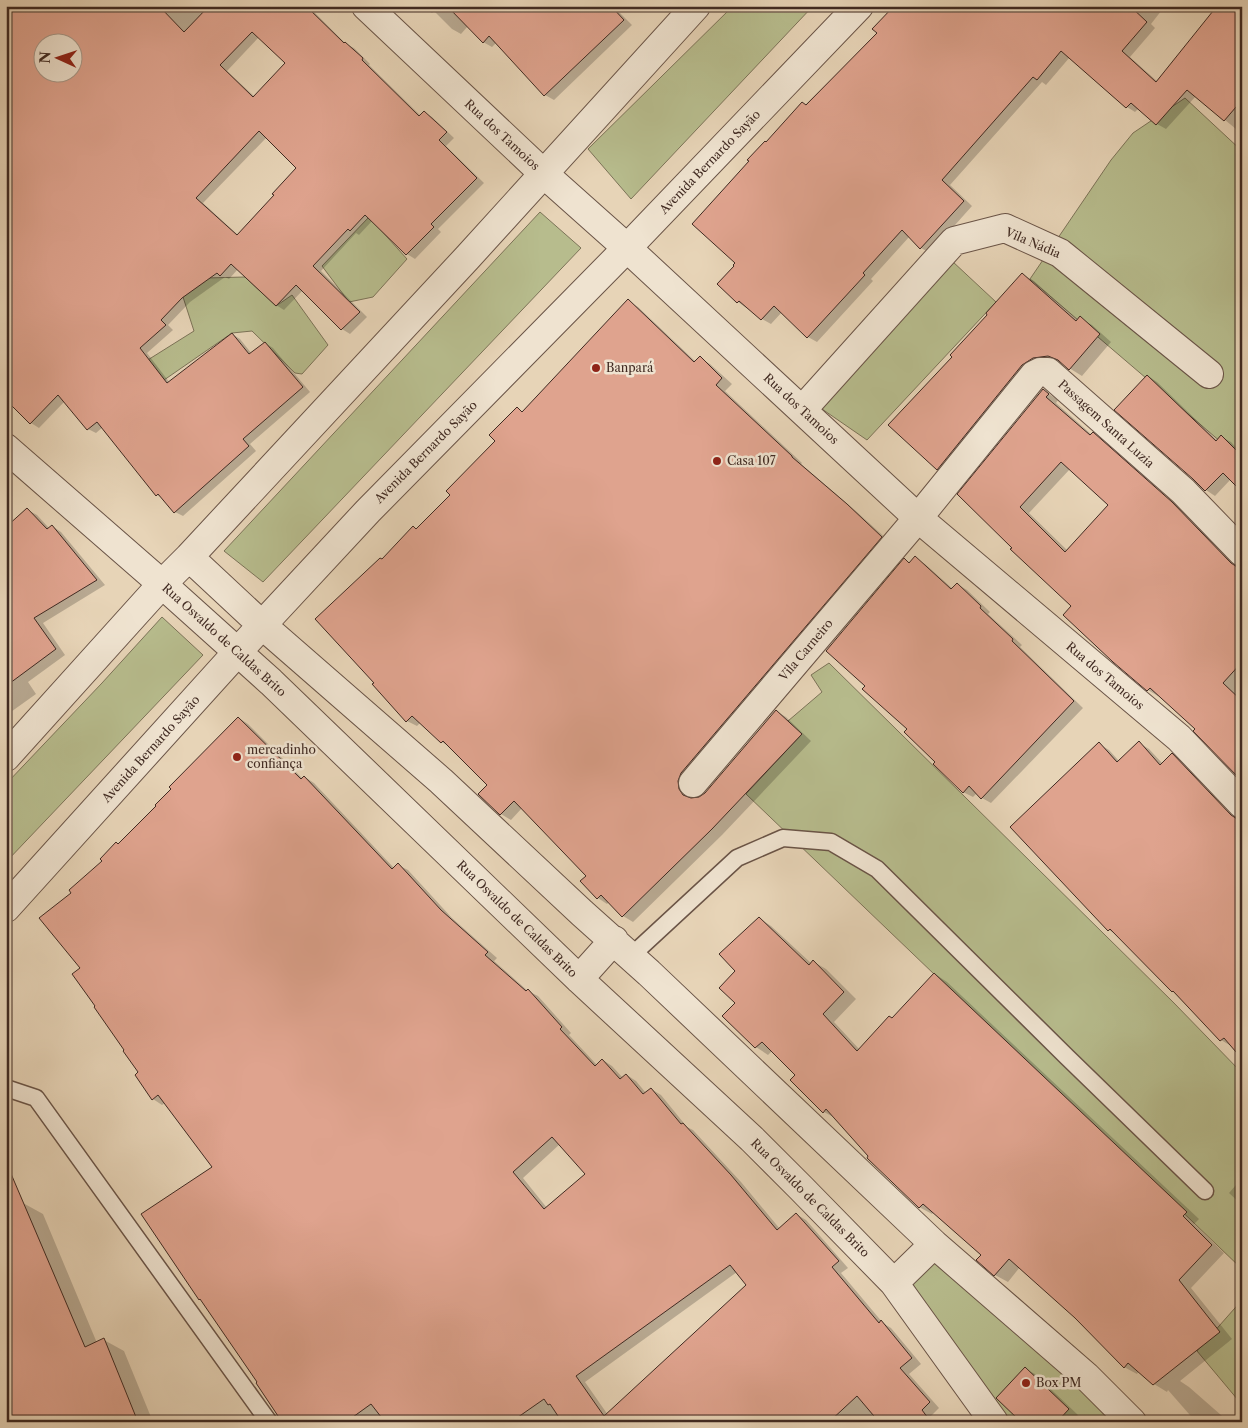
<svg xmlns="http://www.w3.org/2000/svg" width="1248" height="1428" font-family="'Libre Caslon Text',serif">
<rect width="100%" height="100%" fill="#e7d4b7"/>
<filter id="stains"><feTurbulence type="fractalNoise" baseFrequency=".004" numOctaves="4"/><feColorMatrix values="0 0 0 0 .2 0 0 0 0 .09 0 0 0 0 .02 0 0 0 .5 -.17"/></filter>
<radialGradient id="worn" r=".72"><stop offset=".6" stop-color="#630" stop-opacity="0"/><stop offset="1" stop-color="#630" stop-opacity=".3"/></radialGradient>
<!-- green -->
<path fill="#b7bc8d" stroke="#7c7358" d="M733,6H813L631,199L588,149Z
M1185,98L1242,151V460L1030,279L1111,160L1133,133Z
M540,212L581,248L263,582L224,551Z
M369,217L407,259L373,297L349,302L322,266Z
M952,261L996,302L867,440L822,409Z
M245,277L276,306L292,295L328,345L302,374L295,373L252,331L232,333L138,398L127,373L194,331L183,297L206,278Z
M162,617L203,655L6,862V784L102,683Z
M829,663L1174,1003L1242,1073V1269L746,794L801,735L788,721L822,692L811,675Z
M940,1253L1124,1422H1002L972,1383L911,1281Z
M1242,1300V1396L1238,1400L1197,1351Z"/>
<!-- shadow -->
<path fill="#0003" fill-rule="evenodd" d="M6,6H308L346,44L354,48L370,64L369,65L421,116L424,112L432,117L454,138L446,146L484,183L438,229L441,232L415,259L407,254L372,221L359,235L356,233L321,271L367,317L350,334L342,329L303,290L284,310L276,305L238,269L229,279L225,277L190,302L168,325L173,330L147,353L170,383L232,334L240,339L252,354L265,343L273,348L310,392L250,444L256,451L183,516L175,512L164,499L157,495L103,427L96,433L88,429L65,401L39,428L31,423L6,398ZM259,37L287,63L255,97L227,71ZM42,42H72V72H42ZM267,137L298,168L275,195L238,235L203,203Z
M422,6H623L618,11L632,25L554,100L545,95L497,42L492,47L483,42L468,26L461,34L452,29L434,11L432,13Z
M896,6H1165L1151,24L1155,28L1130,57L1158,82L1242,78V134L1196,96L1166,129L1157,124L1139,108L1135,112L1127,107L1070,57L1046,85L1042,82L950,185L972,206L930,253L921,248L910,236L871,279L873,281L817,342L808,337L782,312L771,324L762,319L738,302L719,284L736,265L766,143L879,33Z
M1022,274L1034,281L1078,320L1080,318L1092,325L1111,342L1082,376L1061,363L1046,364L949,476L937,469L954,357Z
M628,301L638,307L696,362L700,358L710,364L732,384L725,391L802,463L801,464L857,512L891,543L687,787L688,795L691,800L699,799L705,794L776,711L786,717L811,741L722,835L633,922L623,916L609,902L607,904L598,898L588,876L522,808L511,820L501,814L489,785L450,747L442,742L421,722L417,726L407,721L382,560L417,530L452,495L497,441L517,409L523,412Z
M1148,376L1157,382L1218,441L1222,437L1231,442L1242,454V490L1231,479L1215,496L1206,490L1194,478Z
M1043,390L1058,400L1056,403L1092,435L1093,434L1103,440L1182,510L1239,568H1242V779L1197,729L1159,695L1158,696L1148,690L1073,606L959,494ZM1070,469L1110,505L1068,551L1029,513Z
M28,510L37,515L49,528L52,526L61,532L105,585L43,623L65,655L28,682L36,694L8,714L6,713V529Z
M915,558L925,564L953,589L957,584L967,590L990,612L988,614L1022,645L1020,647L1083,708L991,803L982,798L977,793L973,797L963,792L909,729L905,560L911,563Z
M239,718L248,724L303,779L305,777L314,783L394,868L398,865L408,870L452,918L497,958L494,961L528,991L538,996L571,1033L569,1035L597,1065L603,1060L612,1066L623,1078L627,1075L636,1081L646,1093L651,1089L661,1095L687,1127L693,1130L741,1182L780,1229L796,1214L806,1220L848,1268L841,1273L883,1323L891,1328L921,1364L909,1374L939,1408L931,1416L935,1422H283L259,1383L203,1301L200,1299L214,1167L165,1103L162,1105L153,1099L140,1073L81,968L73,893ZM560,1144L586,1174L547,1208L523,1178ZM737,1272L748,1285L608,1415L585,1382Z
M1139,743L1149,749L1163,764L1172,754L1182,760L1239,820L1231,1046L1221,1040L1117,935L1109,930L1099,744L1109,750L1119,761Z
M759,918L771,926L812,964L814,962L826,969L856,999L834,1022L860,1050L893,1019L935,974L947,982L1199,1219L1194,1224L1224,1253L1191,1288L1232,1339L1180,1381L1189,1387L1229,1422H1196L1168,1390L1167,1392L1154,1384L1139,1371L1137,1374L1124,1367L1076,1317L1020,1267L1008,1282L995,1275L982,1255L934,1212L932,1214L919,1207L870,1156L837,1119L824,1112L792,1080L797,1075L772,1051L768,1055L756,1047L724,1016L736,1003L737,971Z
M1242,1178V1205L1229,1193Z
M23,1203L43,1214L97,1343L104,1340L124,1351L153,1422H6Z
M1025,1369L1035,1374L1078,1415L1072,1422H1023Z
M1239,1414L1242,1416V1422H1231Z"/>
<!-- building -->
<path fill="#dfa38e" stroke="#402a22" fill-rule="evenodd" d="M6,6H159L184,32L209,6H306L344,43L345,42L363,58L362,60L419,116L424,111L447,132L439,140L477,178L431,224L434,227L406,255L365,215L350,231L348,229L313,266L360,312L341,330L296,285L276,306L231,264L220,276L217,273L182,298L161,320L166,325L140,348L167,383L232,333L249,354L265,342L303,387L243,439L249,446L174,513L158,494L156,496L97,422L87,430L58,395L30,424L6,400ZM252,32L285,63L253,97L220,65ZM42,42H72V72H42ZM259,131L296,168L272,194L274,195L237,235L196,198Z
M447,6H611L624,20L544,96L489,36L483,43Z
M894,6H1130L1147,22L1122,51L1156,82L1217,6H1242V100L1224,121L1187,90L1156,125L1131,103L1126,108L1061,51L1037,80L1033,77L942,180L964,201L920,249L902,230L863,273L865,275L807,338L774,306L761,320L739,301L737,303L717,284L734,266L733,265L735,263L692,224L749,161L747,160L765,141L766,142L802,102L806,105L877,33L872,29Z
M1022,273L1076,321L1080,316L1100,334L1069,370L1058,360L1048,356L1033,358L1022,365L937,470L888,425L952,357L950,355L987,315L986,313Z
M628,299L694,362L700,356L722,378L716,385L792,456V457L847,504L882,537L681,773L678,781L679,789L683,795L691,798L699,797L705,793L776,710L802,734L712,829L622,917L601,895L597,899L580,881L586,876L514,801L500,815L478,794L487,785L443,741L441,743L412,716L406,722L372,684L374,683L315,619L380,558L382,559L413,526L416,529L450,495L446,491L495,441L489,435L517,407L522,412Z
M1147,375L1216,441L1221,435L1242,456V492L1223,473L1205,491L1193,479L1114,410Z
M1043,389L1049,394L1046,397L1090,435L1093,432L1172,502L1231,563L1237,567H1242V662L1223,683L1242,701V781L1193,731L1195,729L1150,688L1147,691L1113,662L1063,615L1071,606L1010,549L1012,548L957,494ZM1061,462L1108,505L1065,552L1020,507Z
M27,508L47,529L52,525L97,580L34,618L56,649L6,686V527Z
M915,556L951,589L957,583L981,606L980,608L1013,639L1012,641L1074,701L981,799L969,786L963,793L933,764L935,762L904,732L907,729L862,689L865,686L826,651L904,558L909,563Z
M238,717L301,779L304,776L392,869L398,863L441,910L488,952L485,955L526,991L528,989L562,1027L560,1029L595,1066L602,1059L620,1079L626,1074L643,1094L651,1088L681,1124L683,1123L731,1175L777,1230L796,1213L839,1261L832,1267L879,1323L881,1320L912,1358L900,1368L930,1402L922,1410L931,1422H879L857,1396L829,1422H562L550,1404L548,1405L544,1399L511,1422H385L371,1404L346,1422H282L256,1383L257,1382L200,1299L199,1300L141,1214L212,1167L158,1095L152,1100L135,1075L138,1072L123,1051L124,1050L94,1007L95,1006L72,974L80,968L39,918L71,893L69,890L102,861L100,859L116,842L118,844L156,806L155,805L171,789L169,787ZM552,1137L585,1174L544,1209L513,1172ZM730,1265L746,1285L604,1416L576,1376Z
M1139,741L1160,765L1172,753L1231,815L1237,819H1242V1059L1224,1038L1220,1041L1173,991L1172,992L1110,929L1108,931L1010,827L1099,742L1117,762Z
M759,917L809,965L813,960L844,992L823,1014L857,1051L889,1016L892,1018L934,973L1187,1212L1183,1216L1212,1245L1179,1280L1220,1332L1153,1385L1128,1363L1124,1368L1075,1318L1009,1259L994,1276L976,1260L981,1255L923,1204L919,1208L867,1158L868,1156L826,1109L823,1113L790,1080L795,1075L762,1042L755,1048L722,1016L735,1003L719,988L735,971L719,954Z
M6,1162L85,1347L104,1338L138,1422H6Z
M1025,1367L1069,1409L1057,1422H1021L996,1398Z"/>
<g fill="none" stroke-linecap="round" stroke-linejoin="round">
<!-- service casing -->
<g stroke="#6a5447" stroke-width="19">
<path id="service" d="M631,956L737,858L783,838L831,842L877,869L1067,1057L1205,1191
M6,1088L36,1098L269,1422"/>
</g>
<!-- minor casing -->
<g stroke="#6a5447" stroke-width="30">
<path id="minor" d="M627,248L918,518L1179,738L1242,804
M802,410L954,241L1005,228L1060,253L1209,374
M6,448L162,584
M693,783L918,518L1034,375L1040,372H1048L1183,491L1242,552"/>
</g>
<!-- tertiary casing -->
<g stroke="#6a5447" stroke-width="30">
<path id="tertiary" d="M366,6L544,174L627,248
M189,557L262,625L441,781L582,913L649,973L934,1244L1086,1376L1132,1422
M162,584L271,682L579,979L752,1139L801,1188L894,1283L994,1422
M6,757L162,584L189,557L467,258L696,6
M6,908L262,625L368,511L627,248L859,6
M579,979L614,940
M894,1283L934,1244"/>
</g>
<!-- service -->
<use href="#service" stroke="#efe3d0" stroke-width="16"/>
<!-- minor -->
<use href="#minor" stroke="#efe3d0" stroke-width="28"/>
<!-- tertiary -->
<use href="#tertiary" stroke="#efe3d0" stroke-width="28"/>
</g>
<!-- markers -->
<g fill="#8f2418" stroke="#efe3d0" stroke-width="2">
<circle cx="596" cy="368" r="5"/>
<circle cx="717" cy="461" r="5"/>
<circle cx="237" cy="757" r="5"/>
<circle cx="1026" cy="1383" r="5"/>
</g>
<g text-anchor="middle" stroke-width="5" stroke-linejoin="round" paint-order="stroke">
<!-- street labels -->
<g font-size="12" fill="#402a22" stroke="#efe3d0">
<text transform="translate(502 135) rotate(43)" y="4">Rua dos Tamoios</text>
<text transform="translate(710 162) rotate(-46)" y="4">Avenida Bernardo Sayão</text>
<text transform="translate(1033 243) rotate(23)" y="4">Vila Nádia</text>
<text transform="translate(801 409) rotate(43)" y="4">Rua dos Tamoios</text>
<text transform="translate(1106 424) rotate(42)" y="4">Passagem Santa Luzia</text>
<text transform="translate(426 452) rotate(-45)" y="4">Avenida Bernardo Sayão</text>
<text transform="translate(224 640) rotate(42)" y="4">Rua Osvaldo de Caldas Brito</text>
<text transform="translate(806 650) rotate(-50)" y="4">Vila Carneiro</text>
<text transform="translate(1105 676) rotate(40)" y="4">Rua dos Tamoios</text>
<text transform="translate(151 749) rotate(-48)" y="4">Avenida Bernardo Sayão</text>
<text transform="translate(517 919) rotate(44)" y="4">Rua Osvaldo de Caldas Brito</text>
<text transform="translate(810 1198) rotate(45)" y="4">Rua Osvaldo de Caldas Brito</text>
</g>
<!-- poi labels -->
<g font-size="12" fill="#402a22" stroke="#efe3d0" text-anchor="start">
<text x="606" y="372">Banpará</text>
<text x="727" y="465">Casa 107</text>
<text x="247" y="754">mercadinho<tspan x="247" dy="14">confiança</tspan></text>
<text x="1036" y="1387">Box PM</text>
</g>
</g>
<!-- margin -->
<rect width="1248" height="1428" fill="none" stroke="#e7d4b7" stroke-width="25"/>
<rect x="8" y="8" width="1233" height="1413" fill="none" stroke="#402a22" stroke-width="2.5"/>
<rect x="12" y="12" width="1223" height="1403" fill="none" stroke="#402a22"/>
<!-- north arrow -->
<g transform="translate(58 58) rotate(273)"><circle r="24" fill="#efe3d0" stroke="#a9998a"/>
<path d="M0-4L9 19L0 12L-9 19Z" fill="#8f2418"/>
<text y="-8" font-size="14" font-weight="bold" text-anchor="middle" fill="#402a22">N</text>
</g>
<rect width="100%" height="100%" filter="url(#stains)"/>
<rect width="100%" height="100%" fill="url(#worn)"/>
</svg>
